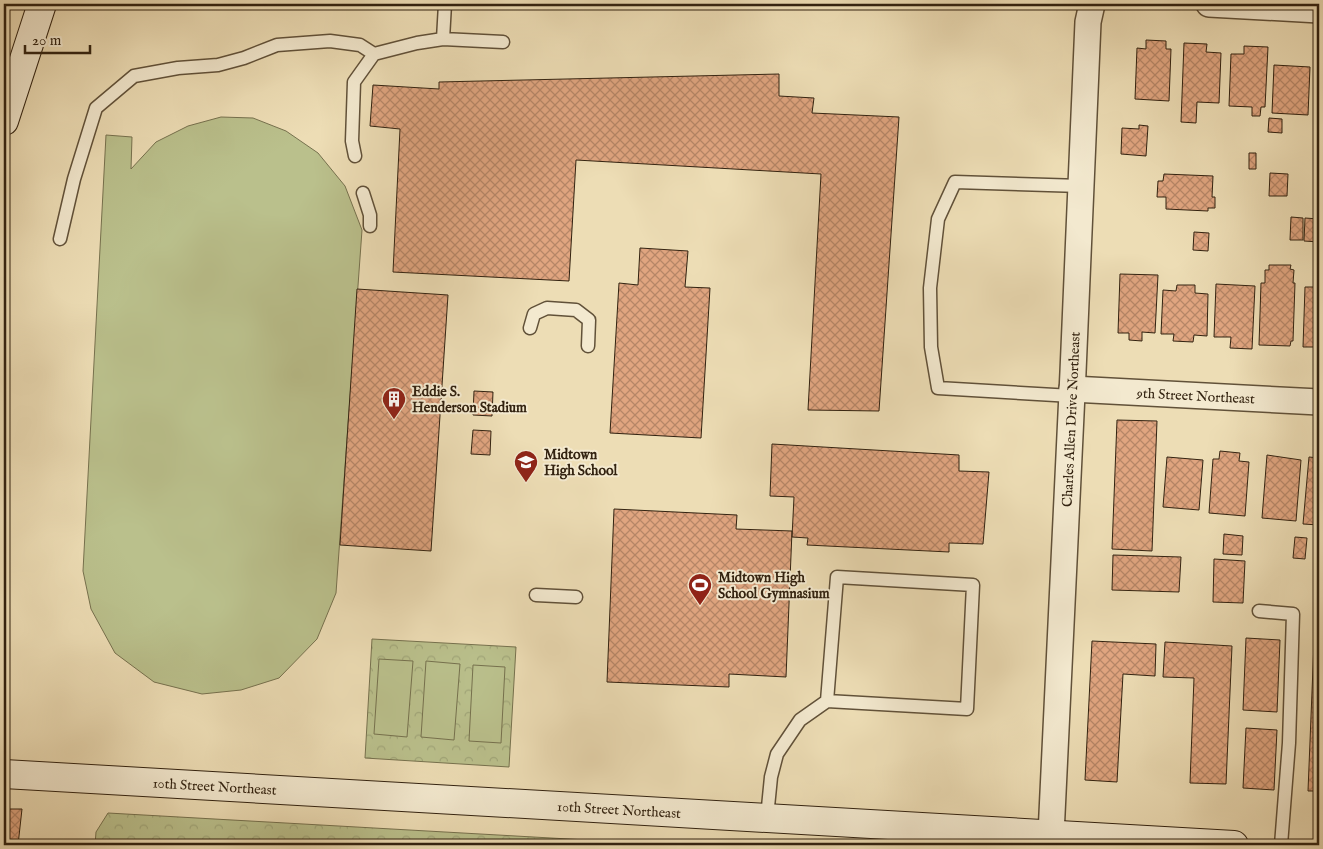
<svg xmlns="http://www.w3.org/2000/svg" width="1323" height="849" font-family="'IM FELL English',serif">
<defs>
<pattern id="park-crowns" width="20" height="18" patternUnits="userSpaceOnUse" patternTransform="scale(1.25)"><rect width="20" height="18" fill="#bac08c"/><path d="M2 6a3 3 0 1 1 6 0M12 15a3 3 0 1 1 6 0" fill="none" stroke="#a0a578"/></pattern>
<pattern id="building-cross-hatch" width="8" height="8" patternUnits="userSpaceOnUse" patternTransform="scale(1.25)"><rect width="8" height="8" fill="#e0a580"/><path d="M0 0l8 8M0 8l8-8" fill="none" stroke="#b68667"/></pattern>
</defs>
<rect width="100%" height="100%" fill="#edddb5"/>
<filter id="stains"><feTurbulence type="fractalNoise" baseFrequency=".004" numOctaves="4"/><feColorMatrix values="0 0 0 0 .2 0 0 0 0 .09 0 0 0 0 .02 0 0 0 .5 -.17"/></filter>
<radialGradient id="worn" r=".72"><stop offset=".6" stop-color="#630" stop-opacity="0"/><stop offset="1" stop-color="#630" stop-opacity=".3"/></radialGradient>
<!-- park -->
<path fill="url(#park-crowns)" stroke="#76714e" d="M372,639L516,647L509,767L365,758Z
M108,813L675,845H95L96,832Z"/>
<!-- pitch -->
<path fill="#bac08c" stroke="#76714e" d="M221,117L253,118L286,131L318,153L345,186L362,230L336,593L317,639L279,678L241,690L202,694L154,682L115,653L91,609L83,571L106,135L132,137L131,169L156,142L188,126Z
M379,659L413,661L407,737L374,734Z
M426,661L460,664L454,740L421,737Z
M473,665L505,667L501,743L469,741Z"/>
<!-- building -->
<path fill="url(#building-cross-hatch)" stroke="#322210" d="M1146,40L1166,41V49H1171L1169,101L1135,99L1137,48L1146,49Z
M1184,43L1207,44L1206,52L1221,53L1219,103L1197,102L1196,123L1181,122Z
M1244,46L1268,47L1265,107H1261L1260,116H1252V107L1229,106L1231,54H1244Z
M1274,65L1310,67L1308,115L1272,113Z
M779,74V96L814,98L812,113L899,117L879,411L808,410L821,174L576,160L569,281L393,272L400,129L370,126L373,85L439,89V82Z
M1269,118L1282,119V133L1268,132Z
M1139,125L1148,126L1146,156L1121,154L1122,128L1139,129Z
M1249,153H1256V169H1249Z
M1270,173L1288,174L1287,196H1269Z
M1164,174L1213,176L1212,197H1215V208H1208V211L1166,209V197H1157L1158,181H1163Z
M1291,217L1303,218V240H1290Z
M1305,218L1319,219V242L1304,241Z
M1194,232L1209,233L1208,251L1193,250Z
M640,248L688,251L685,287L710,288L701,438L610,433L619,283L638,285Z
M1269,265H1291L1290,269L1294,270L1293,283H1295L1293,341H1291L1290,346L1259,345L1261,283H1265V270H1269Z
M1120,274L1158,275L1155,333L1142,332V341L1129,340V333H1118Z
M1315,277L1319,278V347H1303L1305,287H1314Z
M1216,284L1255,286L1252,349L1230,348L1231,337H1214Z
M1177,285H1195V293L1208,294L1207,336L1194,335L1193,342L1173,341L1174,334H1161L1163,290L1176,291Z
M357,289L448,295L431,551L340,545Z
M474,391L493,392L492,416L473,415Z
M1117,420L1157,421L1152,551L1112,549Z
M473,430L491,431L490,455L471,454Z
M772,444L959,455V471L989,472L983,544L949,543V552L807,545L808,538L792,537L794,497L770,496Z
M1220,451L1240,453L1239,461L1249,462L1245,516L1209,513L1213,459H1219Z
M1267,455L1301,460L1296,521L1262,518Z
M1167,457L1203,460L1199,510L1163,507Z
M1309,457L1319,458V525L1303,524Z
M614,509L737,515L736,529L792,531L786,677L729,674V687L607,682Z
M1224,534L1243,536L1242,555L1223,554Z
M1295,537L1307,538L1305,559L1293,558Z
M1113,555L1181,557L1179,592L1112,590Z
M1214,559L1245,561L1243,603L1213,602Z
M1246,638L1280,640L1277,712L1243,710Z
M1092,641L1156,644L1155,676L1123,674L1117,782L1085,780Z
M1165,642L1232,646L1226,784L1190,783L1194,678L1163,677Z
M1314,642H1319V791H1308Z
M1246,728L1277,730L1274,790L1243,788Z
M4,809H22L18,845H4Z"/>
<g fill="none" stroke-linecap="round" stroke-linejoin="round">
<!-- service casing -->
<g stroke="#615139" stroke-width="15">
<path id="service" d="M445,4L443,39L503,42
M355,156L352,141L354,82L374,54L417,43L443,39
M363,193L370,215V226
M60,239L74,179L96,108L134,76L178,68L218,65L244,58L277,45L330,41L360,45L374,54
M530,328L534,314L547,308L576,310L589,320L588,346
M1072,396L938,388L931,347L930,288L938,219L955,182L1081,186
M536,595L576,597
M1259,611L1293,614L1289,743L1281,845
M767,817L771,777L777,754L800,720L827,701L967,709L973,585L837,577L827,701"/>
</g>
<!-- minor casing -->
<g stroke="#615139" stroke-width="28">
<g id="minor">
<path d="M1209,4L1319,10"/>
<path id="s1" d="M1072,389L1319,402"/>
<path id="s2" d="M1051,835L1073,372L1088,22L1092,4"/>
</g>
</g>
<!-- secondary casing -->
<g stroke="#322210" stroke-width="30">
<g id="secondary">
<path d="M4,121L42,4"/>
<path id="s3" d="M4,774L1234,845"/>
</g>
</g>
<!-- service -->
<use href="#service" stroke="#f3e9cf" stroke-width="12"/>
<!-- minor -->
<use href="#minor" stroke="#f3e9cf" stroke-width="25"/>
<!-- secondary -->
<use href="#secondary" stroke="#f3e9cf" stroke-width="28"/>
</g>
<!-- icons -->
<defs>
<g id="building-pin" transform="scale(1.25)"><path d="M0 17L-7.5 6A9.5 9.5 0 1 1 7.5 6Z" fill="#8f2418" stroke="#f3e9cf"/><path d="M-4-6H4V6H1V3H-1V6H-4ZM-2.5-4.3h1.7v1.8h-1.7ZM.8-4.3h1.7v1.8H.8ZM-2.5-1h1.7V.8h-1.7ZM.8-1h1.7V.8H.8Z" fill="#fff"/></g>
<g id="school-pin" transform="scale(1.25)"><path d="M0 17L-7.5 6A9.5 9.5 0 1 1 7.5 6Z" fill="#8f2418" stroke="#f3e9cf"/><path d="M0-5L7-2L0 1L-7-2ZM-4 1L0 2.5L4 1V4Q0 6-4 4Z" fill="#fff"/></g>
<g id="stadium-pin" transform="scale(1.25)"><path d="M0 17L-7.5 6A9.5 9.5 0 1 1 7.5 6Z" fill="#8f2418" stroke="#f3e9cf"/><path d="M0-5a6.5 5 0 1 0 0 10a6.5 5 0 1 0 0-10ZM-3.5-1.8h7v3.6h-7Z" fill="#fff"/></g>
</defs>
<g fill-rule="evenodd">
<use href="#building-pin" x="394" y="399"/>
<use href="#school-pin" x="526" y="462"/>
<use href="#stadium-pin" x="700" y="585"/>
</g>
<g text-anchor="middle" stroke-width="4" stroke-linejoin="round" paint-order="stroke">
<!-- poi labels -->
<g font-size="14" font-weight="bold" fill="#322210" stroke="#f3e9cf" text-anchor="start">
<text x="412" y="396">Eddie S.<tspan x="412" dy="16">Henderson Stadium</tspan></text>
<text x="544" y="459">Midtown<tspan x="544" dy="16">High School</tspan></text>
<text x="718" y="582">Midtown High<tspan x="718" dy="16">School Gymnasium</tspan></text>
</g>
<!-- street labels -->
<g font-size="14" fill="#322210" stroke="#f3e9cf">
<text dy="5" stroke="none"><textPath href="#s1" startOffset="124">9th Street Northeast</textPath></text>
<text dy="5" stroke="none"><textPath href="#s2" startOffset="416">Charles Allen Drive Northeast</textPath></text>
<text dy="5" stroke="none"><textPath href="#s3" startOffset="211">10th Street Northeast</textPath></text>
<text dy="5" stroke="none"><textPath href="#s3" startOffset="616">10th Street Northeast</textPath></text>
</g>
</g>
<!-- margin -->
<rect width="1323" height="849" fill="none" stroke="#edddb5" stroke-width="20"/>
<rect x="5" y="5" width="1313" height="839" fill="none" stroke="#322210" stroke-width="2.5"/>
<rect x="10" y="10" width="1303" height="829" fill="none" stroke="#322210"/>
<!-- scale -->
<path d="M25 45v8h65v-8" fill="none" stroke="#322210" stroke-width="2.5"/>
<text x="32" y="45" font-size="15" fill="#322210" stroke="#f3e9cf" stroke-width="4" paint-order="stroke">20 m</text>
<rect width="100%" height="100%" filter="url(#stains)"/>
<rect width="100%" height="100%" fill="url(#worn)"/>
</svg>
